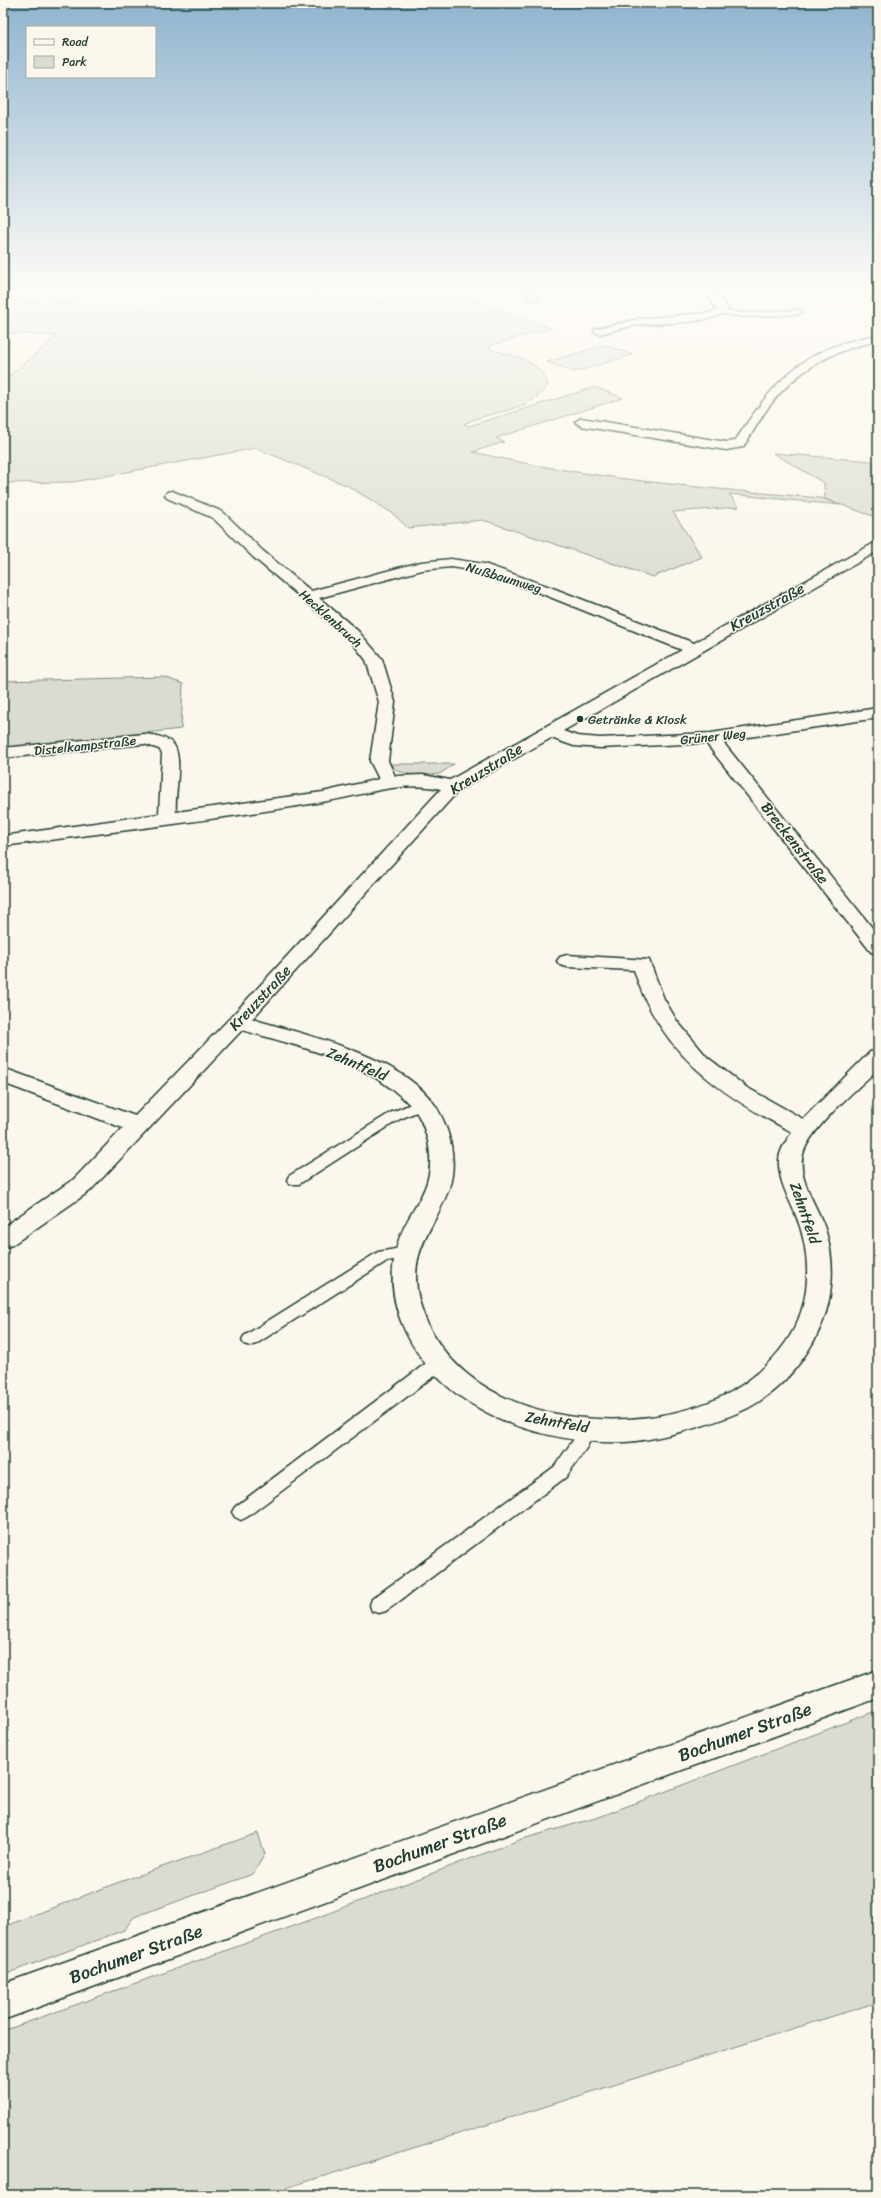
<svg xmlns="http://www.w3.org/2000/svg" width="881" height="2198" font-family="Sriracha,sans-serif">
<rect width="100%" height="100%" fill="#fbf7ec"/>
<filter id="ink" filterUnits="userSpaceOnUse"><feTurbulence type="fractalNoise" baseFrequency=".025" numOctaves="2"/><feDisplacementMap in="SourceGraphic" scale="8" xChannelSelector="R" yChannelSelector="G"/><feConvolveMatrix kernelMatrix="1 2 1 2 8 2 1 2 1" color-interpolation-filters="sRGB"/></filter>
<g filter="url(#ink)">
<!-- green -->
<path fill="#dbdcd1" stroke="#7d8c82" d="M167,290H281V292L329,293L333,296L341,297L353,296L375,304L427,290H443L551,328L489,346L491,348L490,349C514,357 538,357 548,385C529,413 491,410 464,424L469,426L595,387L623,398L496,438L504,442L473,452C587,479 704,488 821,498L840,505L729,494L739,507L673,512L702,557L653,577L483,520L408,528L392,513L348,486L256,448L73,482L3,483V375H10L57,336L3,333V301L159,307Z
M606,345L633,355L574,372L547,362Z
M773,453L871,461L878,467V518L825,499L824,483Z
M164,677L183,684L181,729L3,749V681Z
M390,764H454C449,767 443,773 438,774C424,777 399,776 390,764Z
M878,1710V2002L286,2188L285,2195H3V2031L316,1918L519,1840L599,1817Z
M258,1833L265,1854L253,1874L134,1917L124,1930L3,1975V1927L114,1884Z"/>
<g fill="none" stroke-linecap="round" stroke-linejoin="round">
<!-- service casing -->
<g stroke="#1f3d34" stroke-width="3">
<path id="service" d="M721,310L745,313L799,310L802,312L799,314L745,317L719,313L718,312Z
M423,1099L428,1101L430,1104L428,1107L400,1119L299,1184H289L287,1180L289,1176L390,1113Z
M407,1247L412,1249L415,1253L412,1257L387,1261L256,1344L250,1346L244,1344L242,1340L244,1336L378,1252Z
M439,1357L445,1358L447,1363L445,1368L247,1517L241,1520L235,1517L232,1512L235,1507L433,1358Z
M586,1422L592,1424L595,1429L587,1447L566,1477L386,1611L379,1613L372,1611L370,1605L372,1599L554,1467L574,1439L580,1424Z"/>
</g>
<!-- minor casing -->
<g stroke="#1f3d34" stroke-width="3">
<path id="minor" d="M525,290H535L538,297L533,300L529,299Z
M704,290H714L728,309C717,325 658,322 638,325C625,327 612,331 599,334L594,331L595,329L638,319L707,313L717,310Z
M878,335V341C834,349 797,370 770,405C760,418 753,433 743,447L726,450L581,426L575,422L581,418L726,442L735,441C775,380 803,347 878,335Z
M172,491L223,512L263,551L311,591L421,562L451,559L484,564L550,587L694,643L878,541V551L563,731L577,736L600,738L711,733L878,708V718L722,741L878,935V954L871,952L706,743L600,748L574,746L551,738L459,790L252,1019C308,1036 400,1055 435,1105C450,1128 458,1161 449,1188C435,1229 407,1250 419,1300C452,1425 632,1445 731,1392C752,1380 772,1362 786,1342C813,1304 812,1254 795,1213C788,1197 778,1179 779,1161C779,1151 786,1141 792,1132C718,1093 660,1053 634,970L567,967L560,965L557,961L560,957L567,955L649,960L664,999L677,1021L707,1057L746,1087L803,1119L870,1052L878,1050V1069C858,1088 813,1126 804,1151C794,1177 819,1207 826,1232C831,1249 833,1268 831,1286C827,1335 791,1385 748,1408C728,1418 706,1425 684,1431C665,1436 644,1441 624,1442C575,1444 519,1432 477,1407C423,1377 380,1313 396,1250C406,1207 439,1193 428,1141C425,1130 421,1117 413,1108C370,1061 300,1047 242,1030L90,1191L12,1245L3,1248V1227L74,1179L123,1128L3,1083V1068L135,1116L231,1017L441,789C399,780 362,796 322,802C216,820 109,832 3,846V836L159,814L162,753L159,749L144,744L3,758V748L144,734C153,735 163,736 171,742C185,752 174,795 176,812L323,792L379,779L370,761L379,702L366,660L348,637L253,557L213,518L167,498L165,495L167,492ZM451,567L477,571L540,593L682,650L450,780L423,775L395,776L388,761L395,702L382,659L358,631L319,598L422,570Z"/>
</g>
<!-- secondary casing -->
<g stroke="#1f3d34" stroke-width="3">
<path id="secondary" d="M878,1670V1698L3,2020V1984Z"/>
</g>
<!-- service -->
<use href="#service" fill="#fbf7ec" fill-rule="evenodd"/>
<!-- minor -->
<use href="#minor" fill="#fbf7ec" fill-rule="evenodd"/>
<!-- secondary -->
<use href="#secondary" fill="#fbf7ec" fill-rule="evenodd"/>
</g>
</g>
<!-- sky -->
<linearGradient id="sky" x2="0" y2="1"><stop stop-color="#90b4cf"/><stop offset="0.48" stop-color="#fdfbf6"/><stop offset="1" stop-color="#fdfbf6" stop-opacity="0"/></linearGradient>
<rect width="881" height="598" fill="url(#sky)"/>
<!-- markers -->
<circle fill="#1f3d34" stroke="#fbf7ec" stroke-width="1.5" cx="580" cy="719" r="4"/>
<g text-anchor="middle" stroke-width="3" stroke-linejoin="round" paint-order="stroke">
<!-- far-street labels -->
<g font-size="13" fill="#1f3d34" stroke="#fbf7ec">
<text transform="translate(504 577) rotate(17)" y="5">Nußbaumweg</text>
<text transform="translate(331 618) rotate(42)" y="5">Hecklenbruch</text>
<text transform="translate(713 736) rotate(-6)" y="5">Grüner Weg</text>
<text transform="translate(85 745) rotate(-6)" y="5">Distelkampstraße</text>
</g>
<!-- far-poi labels -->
<g font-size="13" fill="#1f3d34" stroke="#fbf7ec" text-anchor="start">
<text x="588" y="724">Getränke &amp; Kiosk</text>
</g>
<!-- street labels -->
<g font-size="15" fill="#1f3d34" stroke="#fbf7ec">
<text transform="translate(767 607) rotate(-29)" y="5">Kreuzstraße</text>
<text transform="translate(486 769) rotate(-32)" y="5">Kreuzstraße</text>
<text transform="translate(795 843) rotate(52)" y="5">Breckenstraße</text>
<text transform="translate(260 998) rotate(-47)" y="5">Kreuzstraße</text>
<text transform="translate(357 1064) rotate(23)" y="5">Zehntfeld</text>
<text transform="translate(805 1213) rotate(71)" y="5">Zehntfeld</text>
<text transform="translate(557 1422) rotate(10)" y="5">Zehntfeld</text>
</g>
<!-- near-street labels -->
<g font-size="18" fill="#1f3d34" stroke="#fbf7ec">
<text transform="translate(745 1732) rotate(-20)" y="6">Bochumer Straße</text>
<text transform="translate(440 1843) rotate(-20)" y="6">Bochumer Straße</text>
<text transform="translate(136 1954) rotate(-20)" y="6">Bochumer Straße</text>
</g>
</g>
<!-- margin -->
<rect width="881" height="2198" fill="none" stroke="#fbf7ec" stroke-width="16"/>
<rect x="8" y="8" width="865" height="2182" fill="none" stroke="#1f3d34" stroke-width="1.5" filter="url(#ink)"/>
<!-- legend -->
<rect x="26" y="26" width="130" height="52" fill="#fbf7ec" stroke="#a3ada2"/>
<rect x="34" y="39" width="20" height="6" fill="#fbf7ec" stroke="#a3ada2"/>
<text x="62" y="46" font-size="12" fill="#1f3d34">Road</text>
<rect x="34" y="56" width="20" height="12" fill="#dbdcd1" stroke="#a3ada2"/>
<text x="62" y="66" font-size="12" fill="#1f3d34">Park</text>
</svg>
